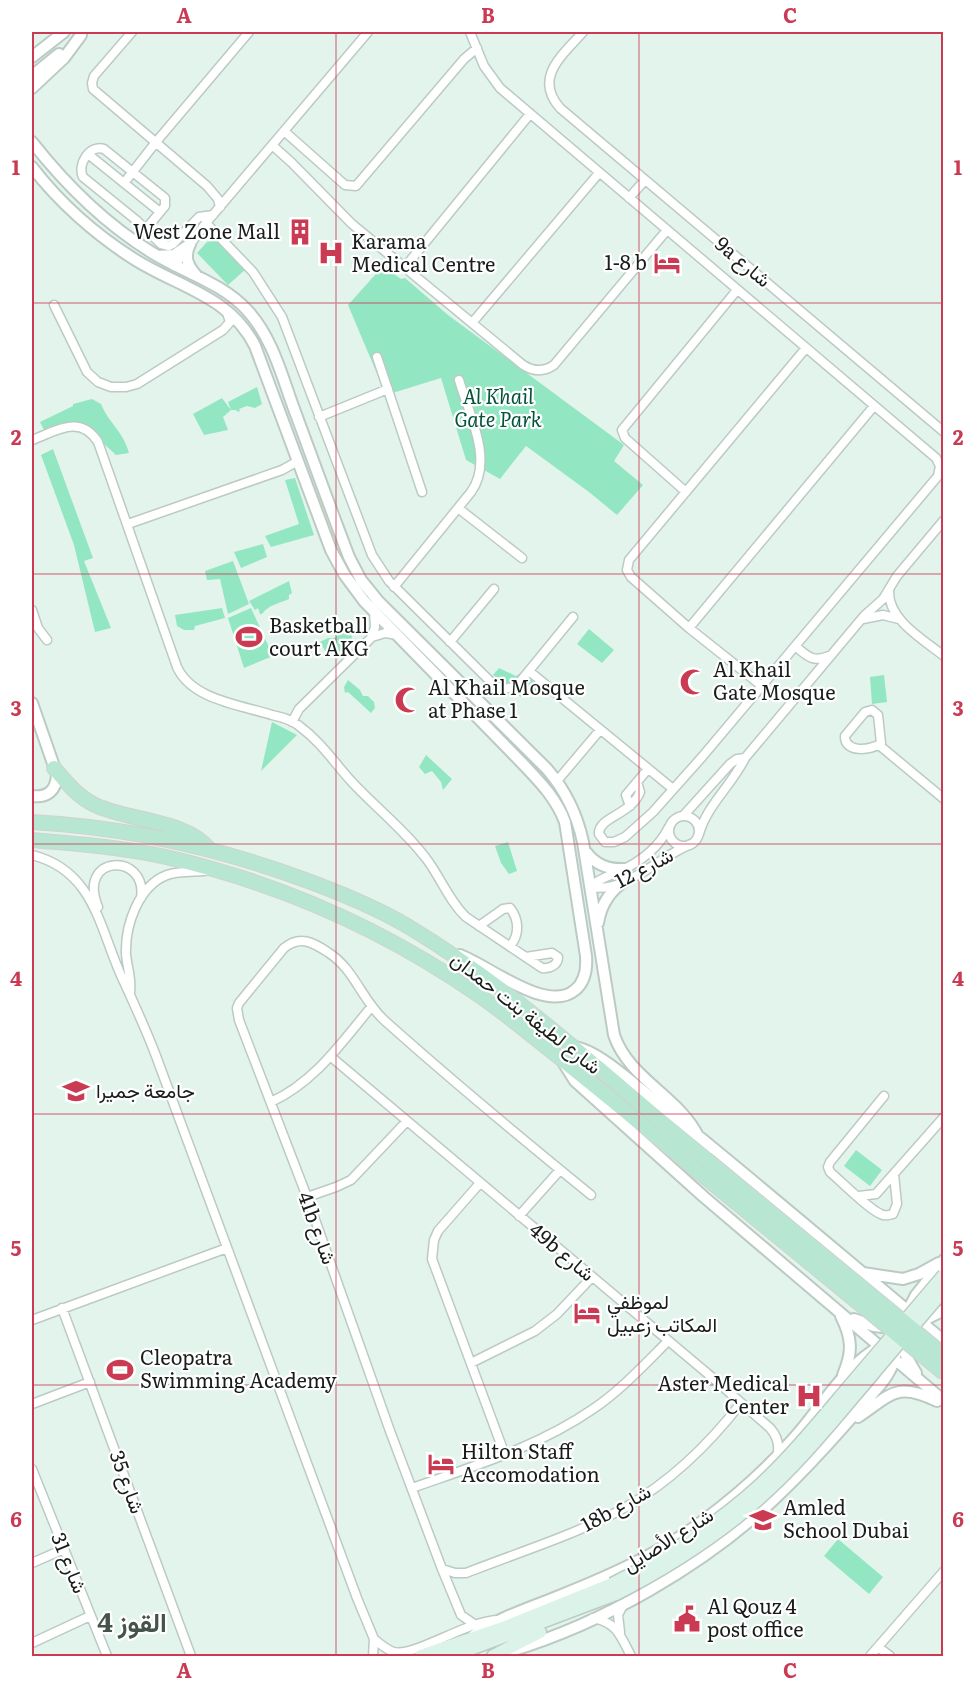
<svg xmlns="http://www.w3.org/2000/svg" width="975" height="1688" font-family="Literata,Vazirmatn,serif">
<rect width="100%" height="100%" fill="#e3f4ec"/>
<!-- green -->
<path fill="#93e6c2" d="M218,239L246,269L228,285L197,253L207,242Z
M383,266L401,279L405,278L448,315L624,445L614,461L643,485L617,515L589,492L526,446L500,479L466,460L441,378L386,395L348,305Z
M257,387L262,404L255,408L247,406L239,409L240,411L238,412L236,410H231L223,417L228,430L204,435L193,414L222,398L231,410L228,402Z
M92,399L101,404C108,422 123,431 129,453L116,455L91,432L81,426L45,432L40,422L73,406V404Z
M53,449L93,558L84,561L111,628L95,632L74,545L41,455Z
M295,478L314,535L271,547L265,536L299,524L285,480Z
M263,544L267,557L241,568L234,552Z
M233,561L249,604L228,614L220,579L207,580L205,571Z
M289,581L292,593L289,595V599C280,603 268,605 262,614H260L258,608L255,610L249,601Z
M222,608L225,618L195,626L194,630H184L177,626L175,615Z
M251,608L273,656L244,668L228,618Z
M349,629L354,643L347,647V651H339L340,653L329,658L320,642L328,638H334Z
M589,629L614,650L602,663L577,644Z
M499,668L516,676L525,670L539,682L537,690L530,694L526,691L521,697L493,675Z
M884,675L887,702L872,704L870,677Z
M348,680L360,690L363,696H368L374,702L375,708L371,713L348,692L345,693L344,687Z
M272,722L297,735L261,771Z
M426,755L452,779L443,790L441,782L432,771L425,774L419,767Z
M508,842L517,871L509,874L501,863L495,846Z
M856,1150L882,1170L870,1186L844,1166Z
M838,1539L883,1577L869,1594L824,1556Z"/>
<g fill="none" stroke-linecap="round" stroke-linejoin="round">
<!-- minor casing -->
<g stroke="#bbcbc3" stroke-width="11">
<path id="minor" d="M132,32L94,76L92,83L93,89L207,186L218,199L220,207
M470,32L484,66L500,88L936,458L940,466L938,476L702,757L653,812L625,837L614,842H605L599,834C598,817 631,815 640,792L637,782
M583,32C563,55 533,77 560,108L944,432
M284,131L345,185L356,186L464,59L477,48
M272,145L291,162L352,224L523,365C534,372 544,372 554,365L667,230
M88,154L160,212
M124,183L156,142L249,32
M629,198L645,180
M206,223L253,272L282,317L372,555L389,581L493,684C502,690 510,690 519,683L573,617
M146,229L165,206V198L104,149C90,144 77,164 83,177L136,220L161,244L169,246L173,244L199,217L213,215
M174,266L206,223L368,32
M405,267L530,114
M54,305L87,372L98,382L111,387H126L137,384L223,330L230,322L227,313
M472,323L599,173
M377,357L422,492
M319,417L388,389
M32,440C56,431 80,414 98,442L177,667C192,700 241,705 272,715C281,717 290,719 298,725C321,742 333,761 351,781C376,808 406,831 428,861C441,879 450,902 466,917L542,968C550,969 558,965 558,957L552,953L526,957
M686,492L625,438L622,430L737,290
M458,508L522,558
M128,524L282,470L298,461
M394,587L471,492C494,461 469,414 459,380
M889,591C888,620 924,640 944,656
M32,610L38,628L47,640
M863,619L883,615L899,619
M689,628L874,406
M372,637L375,627L374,611
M450,642L494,589
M795,646C808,656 812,663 829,656
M529,671L673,789
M762,686L689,628L631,577L627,570L629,560L806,348
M872,710L878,715L881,743C871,751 844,753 845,736L865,712Z
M292,722L299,709L372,637L385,633L398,635
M879,745L944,799
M557,781L600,730
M630,806L626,795L648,769
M684,815L730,764L737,759L745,758
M669 831a15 15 0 1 1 30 0a15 15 0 1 1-30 0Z
M699,834C707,805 732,785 745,758L864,616L883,599L897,576L944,520
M32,855C97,871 100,934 125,984C136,1008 147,1032 156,1056L357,1598L374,1639L373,1656
M590,887C625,894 660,856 691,844
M590,887C599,878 610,876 620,871C640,862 659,847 669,827
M98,907C76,854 148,852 141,898
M479,926L503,909L510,908C519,919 520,935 510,946
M130,992C132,979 127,967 126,954C125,926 138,886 167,875C179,871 192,872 205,871
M330,1056L714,1379L770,1428C778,1437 780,1446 777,1457
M884,1096L830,1162L828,1167L830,1172C842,1182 870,1211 883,1215C888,1216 888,1215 893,1214L897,1204L894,1174
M271,1102C315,1082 342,1042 372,1006
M480,1183L438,1231L434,1240L432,1259L505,1455
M859,1196L876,1194L944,1117
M307,1197L336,1187L351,1180L407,1121
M519,1216L560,1170
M62,1308L191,1656
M32,1320L227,1248
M471,1363L535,1331L557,1314L592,1277
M32,1404L90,1382
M32,1469L107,1656
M412,1488C474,1466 538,1447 593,1409C621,1390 644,1365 668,1341
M32,1563L64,1549
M442,1569L455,1573H466C519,1552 576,1535 626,1507C671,1481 710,1443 741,1403
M593,1618C617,1622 621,1637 631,1656
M474,1624L461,1615L442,1569L390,1431L307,1197L239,1020L237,1008L239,1003L284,948C300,935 313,942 329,953C354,969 362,1000 384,1020C451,1080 521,1138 591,1195
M620,1632L618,1615L623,1605
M374,1639C380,1644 387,1650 394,1652C415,1657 468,1620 499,1620
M32,1643L90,1616
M878,1647L890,1656
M870,1656L944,1571"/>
</g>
<!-- tertiary casing -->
<g stroke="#bbcbc3" stroke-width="14">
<path id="tertiary" d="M32,57L64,32
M32,76L59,54
M32,88L64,58L81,35
M32,142C66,185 104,223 151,252C182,272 221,282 247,310C274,339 283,381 297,417C314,463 331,510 349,557L361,580L378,601L547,769C566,791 577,814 583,842L614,1035C629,1079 678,1096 698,1136
M32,167C59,202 96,235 134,259C178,287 230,296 255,346L331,550L344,574L364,601L523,764C540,782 556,798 565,822L586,956C587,969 585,982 575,990C547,1014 489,966 460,955
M190,244C184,256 187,265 196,275
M158,256L174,255L190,244
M32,703L57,775C56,791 47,798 32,796
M586,852C596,865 608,870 625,869
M598,923C601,904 611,889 628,879
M574,1047C599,1050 639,1089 660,1105C756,1182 849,1262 944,1341
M563,1062L575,1081L704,1197L944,1401
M863,1273L903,1279L919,1274L939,1263
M906,1314L916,1295L944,1260
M841,1316C852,1338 853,1352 843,1375
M854,1319L874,1326L891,1328
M918,1323L944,1310
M902,1335C900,1348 910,1363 916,1373
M858,1417C891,1395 896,1381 937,1401
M473,1636C499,1617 530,1608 559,1596C609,1576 657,1555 700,1523C734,1498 766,1470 794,1438C822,1407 844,1366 881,1346
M511,1651C603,1623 701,1567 771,1502C810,1466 845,1425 880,1385C915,1343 887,1310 862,1273"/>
</g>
<!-- secondary casing -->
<g stroke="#bbcbc3" stroke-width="15">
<path id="secondary" d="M421,1656L503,1628L612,1584
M452,1656L616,1594
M493,1656L540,1632"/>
</g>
<!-- primary casing -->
<g stroke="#d1d2d1" stroke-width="16">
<path id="primary" d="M54,768C66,782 78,797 95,805C128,821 188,820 210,850
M32,822C123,827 211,846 297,877C336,891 374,906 409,927C517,992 609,1079 706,1159
M32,840C76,844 122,847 166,857C279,883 385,930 480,996C497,1008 514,1021 530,1034C587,1079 643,1125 699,1172"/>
</g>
<!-- minor -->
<use href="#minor" stroke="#fff" stroke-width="8"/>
<!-- tertiary -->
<use href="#tertiary" stroke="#fff" stroke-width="10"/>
<!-- secondary -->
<use href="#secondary" stroke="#dbf3e8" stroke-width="12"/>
<!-- primary -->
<use href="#primary" stroke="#b7e6d2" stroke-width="14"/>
<!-- secondary-bridge casing -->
<g stroke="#bbcbc3" stroke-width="15" stroke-linecap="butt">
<path id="secondary-bridge" d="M612,1584C666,1557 715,1526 760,1485C791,1456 818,1423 846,1390C878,1352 911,1314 944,1275
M616,1594C665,1569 711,1540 753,1504C789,1473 819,1438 850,1401C881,1364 912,1327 944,1290"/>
</g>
<!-- primary-bridge casing -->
<g stroke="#d1d2d1" stroke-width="16" stroke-linecap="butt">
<path id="primary-bridge" d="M706,1159L944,1355
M699,1172L944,1373"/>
</g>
<!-- secondary-bridge -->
<use href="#secondary-bridge" stroke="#dbf3e8" stroke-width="12"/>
<!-- primary-bridge -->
<use href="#primary-bridge" stroke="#b7e6d2" stroke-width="14"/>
</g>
<!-- grid -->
<path fill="none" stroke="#ca3a53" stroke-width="1.5" stroke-opacity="0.55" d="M336,32V1656M639,32V1656M32,303H944M32,574H944M32,844H944M32,1114H944M32,1385H944"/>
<!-- icons -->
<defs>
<g id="building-bare" transform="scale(2.07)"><path d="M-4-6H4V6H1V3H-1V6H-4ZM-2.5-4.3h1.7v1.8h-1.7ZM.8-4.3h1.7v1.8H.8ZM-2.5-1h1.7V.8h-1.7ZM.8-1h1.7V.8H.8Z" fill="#ca3a53" stroke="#fff" stroke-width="2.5" paint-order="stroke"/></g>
<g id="hospital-bare" transform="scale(2.07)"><path d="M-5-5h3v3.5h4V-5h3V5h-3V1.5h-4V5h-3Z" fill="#ca3a53" stroke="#fff" stroke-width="2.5" paint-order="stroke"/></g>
<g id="hotel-bare" transform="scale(2.07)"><path d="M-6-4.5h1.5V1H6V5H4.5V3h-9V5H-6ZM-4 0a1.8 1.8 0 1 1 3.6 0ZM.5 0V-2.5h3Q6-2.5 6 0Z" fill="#ca3a53" stroke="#fff" stroke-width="2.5" paint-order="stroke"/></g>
<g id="stadium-bare" transform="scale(2.07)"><path d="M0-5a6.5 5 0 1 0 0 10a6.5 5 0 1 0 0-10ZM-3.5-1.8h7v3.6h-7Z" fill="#ca3a53" stroke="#fff" stroke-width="2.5" paint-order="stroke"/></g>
<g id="mosque-bare" transform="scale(2.07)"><path d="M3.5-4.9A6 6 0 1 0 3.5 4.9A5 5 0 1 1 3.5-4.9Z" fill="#ca3a53" stroke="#fff" stroke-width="2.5" paint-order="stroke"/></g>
<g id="university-bare" transform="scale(2.07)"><path d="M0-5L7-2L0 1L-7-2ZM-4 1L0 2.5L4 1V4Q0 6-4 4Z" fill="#ca3a53" stroke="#fff" stroke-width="2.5" paint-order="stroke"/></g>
<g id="school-bare" transform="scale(2.07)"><path d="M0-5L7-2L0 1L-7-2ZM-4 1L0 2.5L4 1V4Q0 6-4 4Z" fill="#ca3a53" stroke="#fff" stroke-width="2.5" paint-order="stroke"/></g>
<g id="civic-bare" transform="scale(2.07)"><path d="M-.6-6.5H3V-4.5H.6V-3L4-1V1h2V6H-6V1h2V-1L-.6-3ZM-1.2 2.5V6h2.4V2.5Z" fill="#ca3a53" stroke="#fff" stroke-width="2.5" paint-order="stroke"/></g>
</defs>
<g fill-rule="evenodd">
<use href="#building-bare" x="300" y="232"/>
<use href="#hospital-bare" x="331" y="253"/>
<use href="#hotel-bare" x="667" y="263"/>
<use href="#stadium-bare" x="249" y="637"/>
<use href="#mosque-bare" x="693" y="682"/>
<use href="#mosque-bare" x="408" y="700"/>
<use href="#university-bare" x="76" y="1091"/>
<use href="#hotel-bare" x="587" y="1313"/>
<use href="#stadium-bare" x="120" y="1370"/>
<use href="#hospital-bare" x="809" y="1396"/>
<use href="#hotel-bare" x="441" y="1464"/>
<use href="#school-bare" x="763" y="1520"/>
<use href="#civic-bare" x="687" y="1619"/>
</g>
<g text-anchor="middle" stroke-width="4.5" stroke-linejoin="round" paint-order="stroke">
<!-- poi labels -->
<g font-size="20" fill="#181d1b" stroke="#fff" text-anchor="start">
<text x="280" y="239" text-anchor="end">West Zone Mall</text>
<text x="351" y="249">Karama<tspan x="351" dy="23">Medical Centre</tspan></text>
<text x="647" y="270" text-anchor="end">1-8 b</text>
<text x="269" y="633">Basketball<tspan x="269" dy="23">court AKG</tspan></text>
<text x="713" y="677">Al Khail<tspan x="713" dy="23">Gate Mosque</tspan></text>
<text x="428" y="695">Al Khail Mosque<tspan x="428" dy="23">at Phase 1</tspan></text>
<text x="96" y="1098">جامعة جميرا</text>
<text x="607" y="1309">لموظفي<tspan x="607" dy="23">المكاتب زعبيل</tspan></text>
<text x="140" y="1365">Cleopatra<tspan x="140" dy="23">Swimming Academy</tspan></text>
<text x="789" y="1391" text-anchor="end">Aster Medical<tspan x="789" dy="23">Center</tspan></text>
<text x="461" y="1459">Hilton Staff<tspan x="461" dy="23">Accomodation</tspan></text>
<text x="783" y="1515">Amled<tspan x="783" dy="23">School Dubai</tspan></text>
<text x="707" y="1614">Al Qouz 4<tspan x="707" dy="23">post office</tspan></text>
</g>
<!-- street labels -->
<g font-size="20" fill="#181d1b" stroke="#fff">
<text transform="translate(743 262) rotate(40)" y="7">9a شارع</text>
<text transform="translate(644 868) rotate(-28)" y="7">شارع 12</text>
<text transform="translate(526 1013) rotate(38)" y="7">شارع لطيفة بنت حمدان</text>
<text transform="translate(317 1228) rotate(70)" y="7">41b شارع</text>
<text transform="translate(562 1252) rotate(40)" y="7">49b شارع</text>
<text transform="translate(127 1482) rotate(70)" y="7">شارع 35</text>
<text transform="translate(616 1508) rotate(-29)" y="7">18b شارع</text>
<text transform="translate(668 1540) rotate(-32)" y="7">شارع الأصايل</text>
<text transform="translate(69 1563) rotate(68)" y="7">شارع 31</text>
</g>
<!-- park labels -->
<g font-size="20" font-style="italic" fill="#05533b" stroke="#fff">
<text x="498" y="404">Al Khail<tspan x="498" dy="23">Gate Park</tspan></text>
</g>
<!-- district labels -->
<g font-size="26" font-weight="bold" fill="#45534c" stroke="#fff">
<text x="132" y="1632">القوز 4</text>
</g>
</g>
<!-- border -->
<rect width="975" height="1688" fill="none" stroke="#ffffff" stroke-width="66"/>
<rect x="33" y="33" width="909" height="1622" fill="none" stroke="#ca3a53" stroke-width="2"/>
<g font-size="20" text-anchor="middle" font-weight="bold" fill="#ca3a53">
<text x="184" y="23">A</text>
<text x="488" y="23">B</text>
<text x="790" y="23">C</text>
<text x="16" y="175">1</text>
<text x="958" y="175">1</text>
<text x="16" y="445">2</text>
<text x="958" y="445">2</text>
<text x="16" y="716">3</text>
<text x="958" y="716">3</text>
<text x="16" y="986">4</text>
<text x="958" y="986">4</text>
<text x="16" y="1256">5</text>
<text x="958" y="1256">5</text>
<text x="16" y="1527">6</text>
<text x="958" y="1527">6</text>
<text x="184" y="1678">A</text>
<text x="488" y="1678">B</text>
<text x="790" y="1678">C</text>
</g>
</svg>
